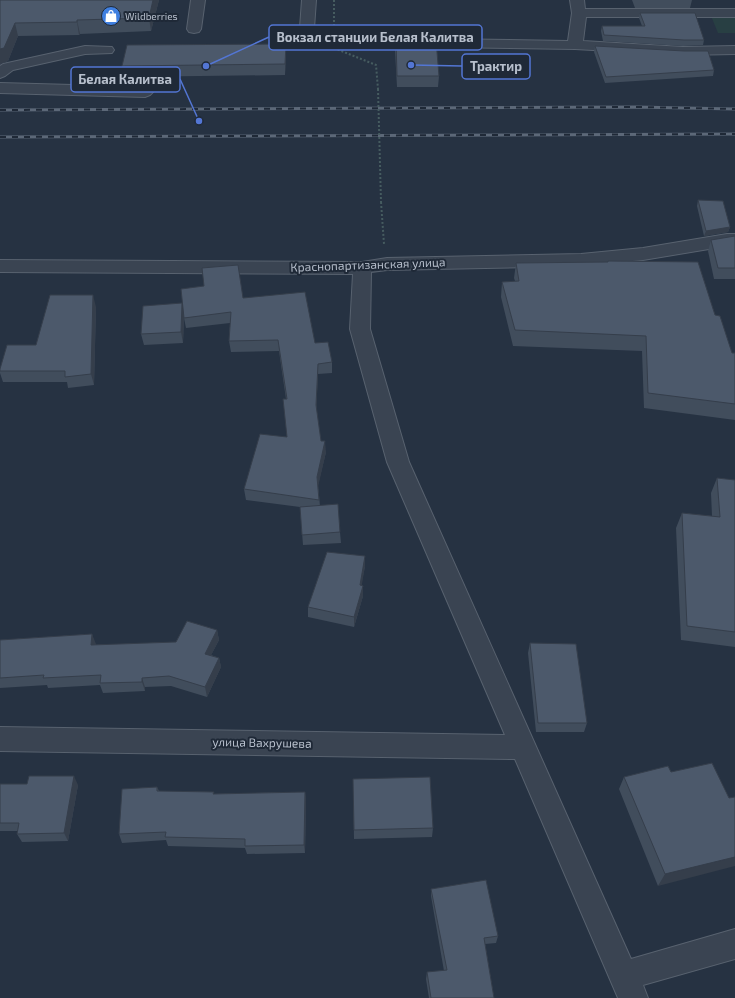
<svg xmlns="http://www.w3.org/2000/svg" width="735" height="998" font-family="'Exo 2',sans-serif">
<rect width="100%" height="100%" fill="#263242"/>
<!-- green -->
<path fill="#283f43" d="M711,16H735V33H718Z"/>
<g fill="none" stroke-linecap="round" stroke-linejoin="round">
<!-- minor casing -->
<g stroke="#58626f" stroke-width="2">
<path id="minor" d="M191,0H205L201,29L199,32L194,33L189,32L187,29Z
M302,0H316L314,28L312,31L307,32L302,31L300,28Z
M570,0H584L585,9H735V17H586L583,41L683,47L735,46V54L683,55L575,49L440,47L435,46L433,43L435,40L440,39L568,41L572,13Z
M85,46L112,47L114,50L112,53L85,54L13,70L5,76L0,78V66L3,64Z
M0,83L145,87L150,89L153,92L150,95L145,97L0,93Z
M727,234H735V246H727L643,260L581,266L387,270L371,272L370,329L409,462L631,959L735,929V959L643,985L648,998H618L515,759L0,751V727L505,735L387,462L350,329L353,274L0,272V260L362,262L387,258L581,254L643,248Z"/>
</g>
<!-- path -->
<path stroke="#465c60" stroke-width="2" stroke-dasharray="2 2" stroke-linecap="butt" d="M334,0V48L376,65L378,89
M334,37L422,38
M381,202L384,244"/>
<!-- minor -->
<use href="#minor" fill="#3a4452" fill-rule="evenodd"/>
<!-- rail casing -->
<g stroke="#5c6878" stroke-width="3">
<path id="rail" d="M0,110L636,107L735,109
M0,137L735,134"/>
</g>
<!-- rail -->
<use href="#rail" stroke="#1f2937" stroke-width="2" stroke-dasharray="6" stroke-linecap="butt"/>
<!-- path-bridge -->
<path stroke="#465c60" stroke-width="2" stroke-dasharray="2 2" stroke-linecap="butt" d="M378,89L381,202"/>
</g>
<!-- wall -->
<path fill="#414d5c" d="M0,0H159L151,31L80,34L79,35L18,36L8,61L0,64Z
M632,0H692L690,8H635Z
M640,13L704,40L703,45L683,46L603,41L601,31L602,26H642L639,18Z
M396,40L439,76L438,87H397L395,51Z
M595,46L714,70L713,76L605,83L594,52Z
M286,54L285,75L124,77L122,66Z
M698,200L730,227L728,232L704,236L697,206Z
M735,236V279H714L708,251L711,240Z
M608,261L715,315L732,353H735V420L644,408L642,351L513,346L501,297L502,282L515,281L514,278L516,263L608,262Z
M243,298L315,343L332,362V373L318,374L316,410L321,441L326,452L318,485L320,506L340,532L341,543L303,545L300,507L246,500L244,489L287,437L286,399L279,351L231,352L229,341L230,323L186,328L184,318Z
M182,303L184,315L183,343L144,345L141,334Z
M96,307L94,385L68,388L67,382H3L0,373V369L36,345Z
M717,478L735,480V647L681,640L676,528L682,513L712,516L711,493Z
M365,566L361,586L363,596L354,627L308,617V607Z
M217,630L219,640L211,655L219,658L221,667L207,697L171,686L145,687V691L103,693L100,685L48,688L47,685L0,688V640L92,634L95,645L176,642Z
M530,643L587,723L584,732H536L528,653Z
M671,772L729,798L658,886L619,789L624,777Z
M353,779L433,828L432,837L354,839Z
M0,784L78,785L68,841L22,842L17,834L18,831H0Z
M157,787L159,791L214,792V794L305,792L306,801L305,853L247,854L245,848L168,846L166,840L122,843L119,834Z
M431,889L498,936L496,943L485,944L494,998H429L426,979L427,972L444,971L431,896Z"/>
<!-- shaded-wall -->
<path fill="#353e4b" d="M153,0H159L151,31L149,18Z
M77,20L80,34L79,35L77,22Z
M15,23L18,36L8,61L0,64V49Z
M286,44V54L285,75V64Z
M730,227L728,232L704,236L706,231Z
M93,295L96,307L94,385L91,374Z
M182,303L184,315L183,343L181,332Z
M318,364V374L316,415V405Z
M325,441L326,452L318,487L317,477Z
M365,556V566L360,596V585Z
M363,586V596L354,627V617Z
M217,630L219,640L207,663L205,654Z
M92,634L96,644L95,655L91,645Z
M219,658L221,667L207,697L205,687Z
M142,678L145,687V691L142,682Z
M74,776L78,785L68,841L64,833Z
M305,792L306,801L305,853L304,845Z
M735,857V866L658,886L665,874Z"/>
<!-- building -->
<path fill="#4c596b" stroke="#353e4b" d="M0,0H153L149,18L77,20V22L15,23L4,48L0,49Z
M640,13H695L704,40H684L604,35L602,26H645Z
M396,40H436L439,76H397Z
M286,44L285,64L122,66L127,45Z
M595,46L684,51H708L714,70L606,77Z
M698,200L723,201L730,227L706,231Z
M735,236V268H718L711,240Z
M608,261L698,262L715,315L720,316L732,353H735V404L648,393L646,336L515,330L502,282L519,281L516,263L608,262Z
M238,265L243,298L305,292L315,343L328,342L332,362L318,364L316,405L321,441H325L317,477L319,500L244,489L260,434L287,437L283,399H287L278,340L229,341L231,312L184,318L181,289L204,286L202,268Z
M50,295H93L91,374L65,377V371H0V369L7,345H36Z
M182,303L181,332L141,334L143,306Z
M717,478L735,480V632L687,626L682,513L720,517Z
M338,504L340,532L302,535L300,507Z
M327,552L365,556L360,585L363,586L354,617L308,607Z
M187,621L217,630L205,654L219,658L205,687L169,676L142,678V682L100,683L101,675L43,678L44,675L0,678V640L92,634L91,645L176,642Z
M530,643L576,644L587,723H538Z
M712,763L729,798L735,797V857L665,874L624,777L668,766L671,772Z
M29,776H74L64,833L17,834L19,823H0V784H27Z
M430,777L433,828L354,830L353,779Z
M157,787V791L214,792L213,794L305,792L304,845L245,846V839L165,837L166,832L119,834L122,789Z
M486,880L498,936L484,938L494,998H431L427,972L447,970L431,889Z"/>
<!-- icons -->
<defs>
<g id="shop-disc" transform="scale(1)"><circle r="9.5" fill="#3f7fe0" stroke="#1f2937"/><path d="M-5-2.5h2.3a2.7 3.5 0 0 1 5.4 0H5L5.5 6h-11ZM-1.5-2.5h3a1.5 2.3 0 0 0-3 0Z" fill="#fff"/></g>
</defs>
<g fill-rule="evenodd">
<use href="#shop-disc" x="111" y="16"/>
</g>
<g text-anchor="middle" stroke-width="4" stroke-linejoin="round" paint-order="stroke">
<!-- far-poi labels -->
<g font-size="10" fill="#b7bfcc" stroke="#1f2937" text-anchor="start">
<text x="125" y="20">Wildberries</text>
</g>
<!-- street labels -->
<g font-size="12" fill="#b7bfcc" stroke="#1f2937">
<text transform="translate(368 265) rotate(-2)" y="4">Краснопартизанская улица</text>
<text transform="translate(262 743) rotate(1)" y="4">улица Вахрушева</text>
</g>
</g>
<!-- callouts -->
<path fill="none" stroke="#5376d4" stroke-width="1.5" d="M206 66L269 37M411 65L462 66M199 121L180 79"/>
<g fill="#5376d4" stroke="#1f2937" stroke-width="1.5">
<circle cx="206" cy="66" r="4"/>
<circle cx="411" cy="65" r="4"/>
<circle cx="199" cy="121" r="4"/>
</g>
<g fill="#1f2937" stroke="#5376d4" stroke-width="1.5">
<rect x="269" y="25" width="213" height="25" rx="4"/>
<rect x="462" y="54" width="68" height="25" rx="4"/>
<rect x="71" y="67" width="109" height="25" rx="4"/>
</g>
<g font-size="13" text-anchor="middle" font-weight="bold" fill="#b7bfcc">
<text x="375" y="42">Вокзал станции Белая Калитва</text>
<text x="496" y="71">Трактир</text>
<text x="125" y="84">Белая Калитва</text>
</g>
</svg>
